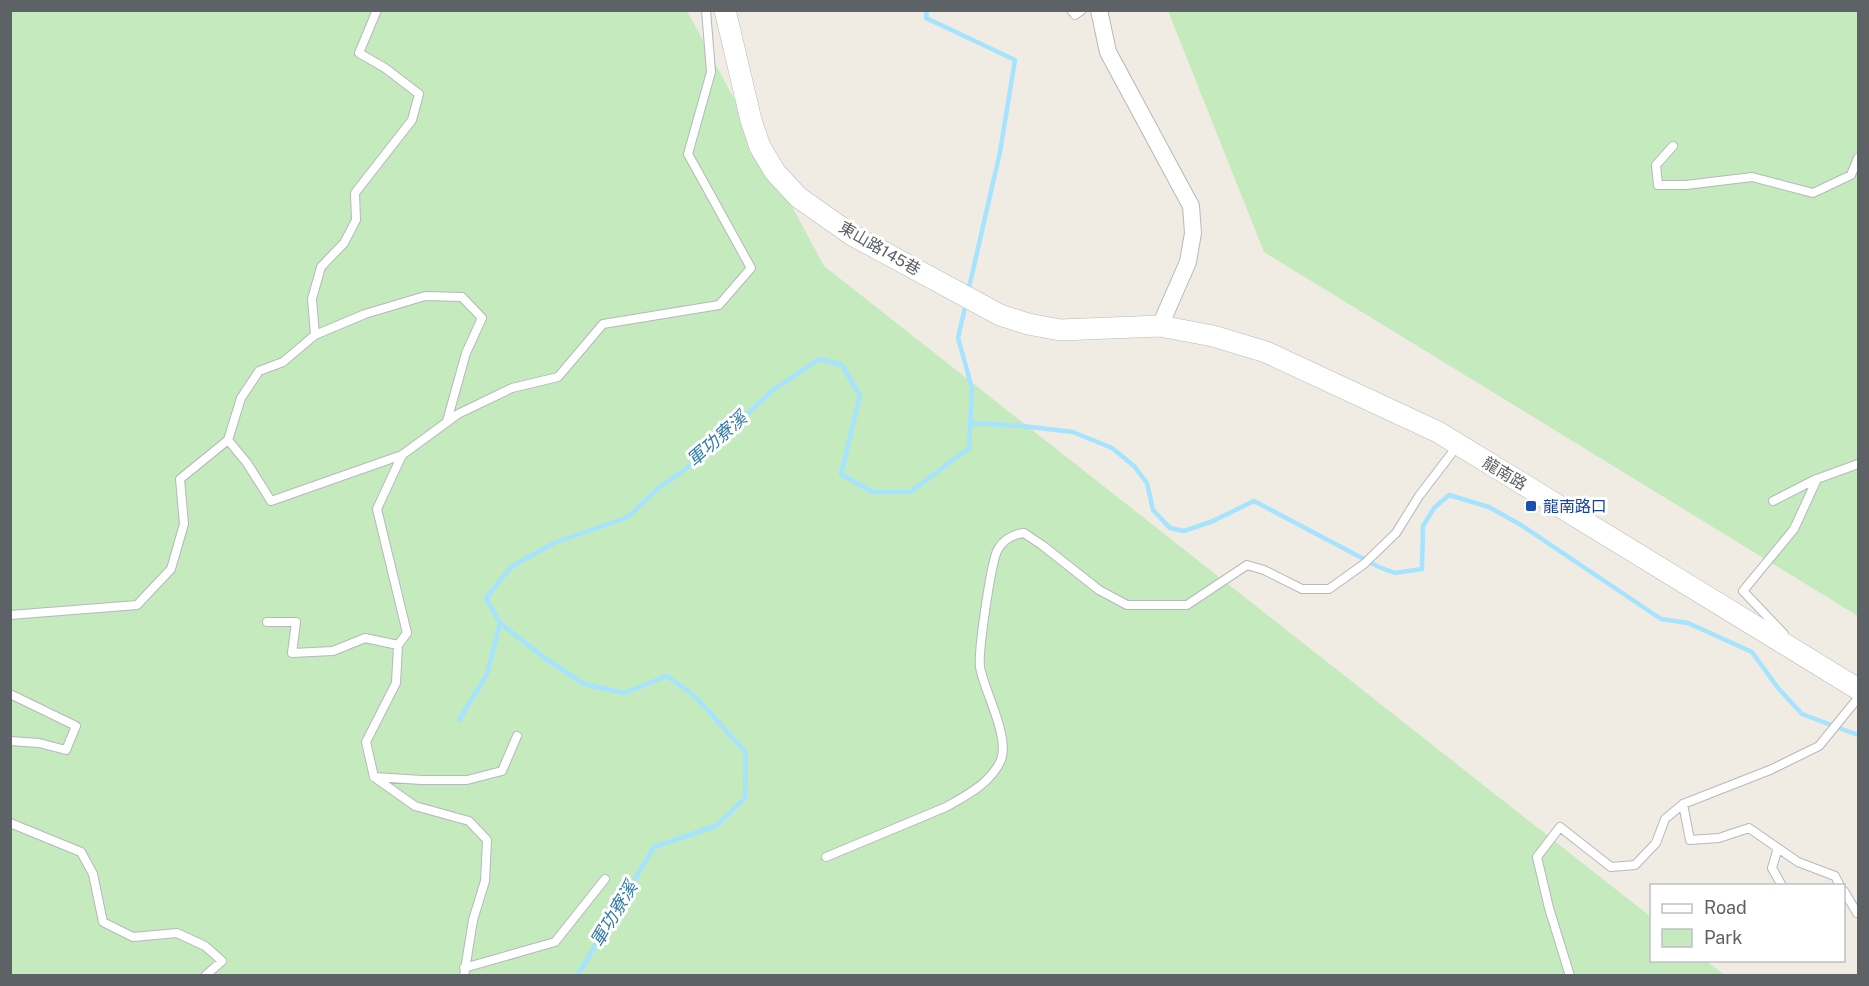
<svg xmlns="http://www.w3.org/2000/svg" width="1869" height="986" font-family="'Public Sans','Noto Sans TC',sans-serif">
<rect width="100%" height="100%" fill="#f0ece4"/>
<!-- green -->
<path fill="#c4eabe" d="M10,11H687L824,266L1651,917L1652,960L1706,961L1725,975H11Z
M1168,11H1858V616L1264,252Z"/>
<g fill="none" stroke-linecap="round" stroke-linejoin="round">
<!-- stream -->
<path stroke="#a5e3ff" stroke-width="4.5" d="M927,10L926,18L1015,60L1000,152L968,292
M970,423L1022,426L1073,432L1112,448L1134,466L1147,483L1153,510L1170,528L1184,531L1213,521L1254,501L1379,567L1395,573L1422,569L1423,526L1434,508L1449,495L1489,507L1521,525L1661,619L1688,623L1752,652L1778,688L1802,714L1858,735
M459,720L487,674L500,623
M577,976L654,847L716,826L745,798L746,753L695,696L667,676L624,693L584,684L546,659L500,623L486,598L511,567L554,543L628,517L656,490L695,462L773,390L819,359L842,365L860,396L841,474L872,492H910L969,448L972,388L958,338L966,303"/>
<!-- service casing -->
<g stroke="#b5b8bc" stroke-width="10">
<path id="service" d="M377,10L359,53L385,68L419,94L412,120L355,193L356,220L344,243L321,267L312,299L315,335L365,314L425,296L462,297L482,318L466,353L447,421
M1071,10L1075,15L1082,10
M1673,146L1656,165L1658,185H1686L1752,177L1813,193L1851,175L1858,158
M228,440L241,398L259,371L283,362L315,335
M402,455L377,509L407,633L398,645L396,683L366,742L374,777L415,806L469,821L487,840L485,881L473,920L464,976
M1773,501L1816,479
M10,615L137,605L171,569L184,524L180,479L228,440L247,463L271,501L402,455L458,414L512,388L558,377L603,324L719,305L751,268L688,154L711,72L706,10
M267,622H296L292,653L333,651L365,638L398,645
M1784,634L1743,591L1794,529L1817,479L1858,464
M10,694L76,726L66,750L39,743L10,741
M374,777L422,780H467L502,771L517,736
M1683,804L1690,840L1719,838L1749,828L1798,862L1835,876L1840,886
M10,823L81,852L93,874L103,922L133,937L177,933L205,946L222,961L205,976
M1778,848L1772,868L1782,886
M826,857L946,807C967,795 991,783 1001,760C1010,736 984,691 980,667C978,652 991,561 998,549C1004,539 1014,534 1024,533L1042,545L1099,590L1127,605H1187L1247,565L1264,570L1302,589H1329L1364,564L1396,533L1419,496L1458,445
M1844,891L1857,913
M464,968L555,942L605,879
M1570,976L1549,908L1537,857L1560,827L1611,867L1635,865L1656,843L1665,819L1683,804L1770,770L1819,746L1858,698"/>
</g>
<!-- minor casing -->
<g stroke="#b5b8bc" stroke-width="18">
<path id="minor" d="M1099,10L1108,52L1191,206L1193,233L1188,262L1160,326"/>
</g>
<!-- tertiary casing -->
<g stroke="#b5b8bc" stroke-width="22">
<path id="tertiary" d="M725,10L751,120L760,147L775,172L798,197L852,235L1000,315L1028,324L1060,330L1160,326L1213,336L1266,352L1438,432L1858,689"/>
</g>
<!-- service -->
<use href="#service" stroke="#fff" stroke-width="8"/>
<!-- minor -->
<use href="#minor" stroke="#fff" stroke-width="16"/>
<!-- tertiary -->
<use href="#tertiary" stroke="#fff" stroke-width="21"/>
</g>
<!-- markers -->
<rect fill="#1a4fb4" stroke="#fff" stroke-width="2" x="1525" y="500" width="12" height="12" rx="3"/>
<g text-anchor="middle" stroke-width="6" stroke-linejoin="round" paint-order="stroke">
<!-- street labels -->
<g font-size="16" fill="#5c6266" stroke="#fff">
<text transform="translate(880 248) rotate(30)" y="6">東山路145巷</text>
<text transform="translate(1505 473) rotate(31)" y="6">龍南路</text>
</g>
<!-- transit labels -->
<g font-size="16" fill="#164399" stroke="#fff" text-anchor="start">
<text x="1543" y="512">龍南路口</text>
</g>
<!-- water labels -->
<g font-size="18" font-style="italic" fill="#337ba9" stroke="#fff">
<text transform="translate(717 439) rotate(-41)" y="6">軍功寮溪</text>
<text transform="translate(614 914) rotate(-59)" y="6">軍功寮溪</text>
</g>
</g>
<!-- border -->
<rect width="1869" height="986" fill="none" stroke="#5c6266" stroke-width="24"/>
<!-- legend -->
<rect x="1650" y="884" width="195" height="78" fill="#ffffff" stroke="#bec0c2" stroke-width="1.5"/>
<rect x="1662" y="904" width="30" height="9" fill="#ffffff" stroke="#bec0c2" stroke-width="1.5"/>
<text x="1704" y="914" font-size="18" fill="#5c6266">Road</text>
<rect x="1662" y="929" width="30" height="18" fill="#c4eabe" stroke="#bec0c2" stroke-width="1.5"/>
<text x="1704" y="944" font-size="18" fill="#5c6266">Park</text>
</svg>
